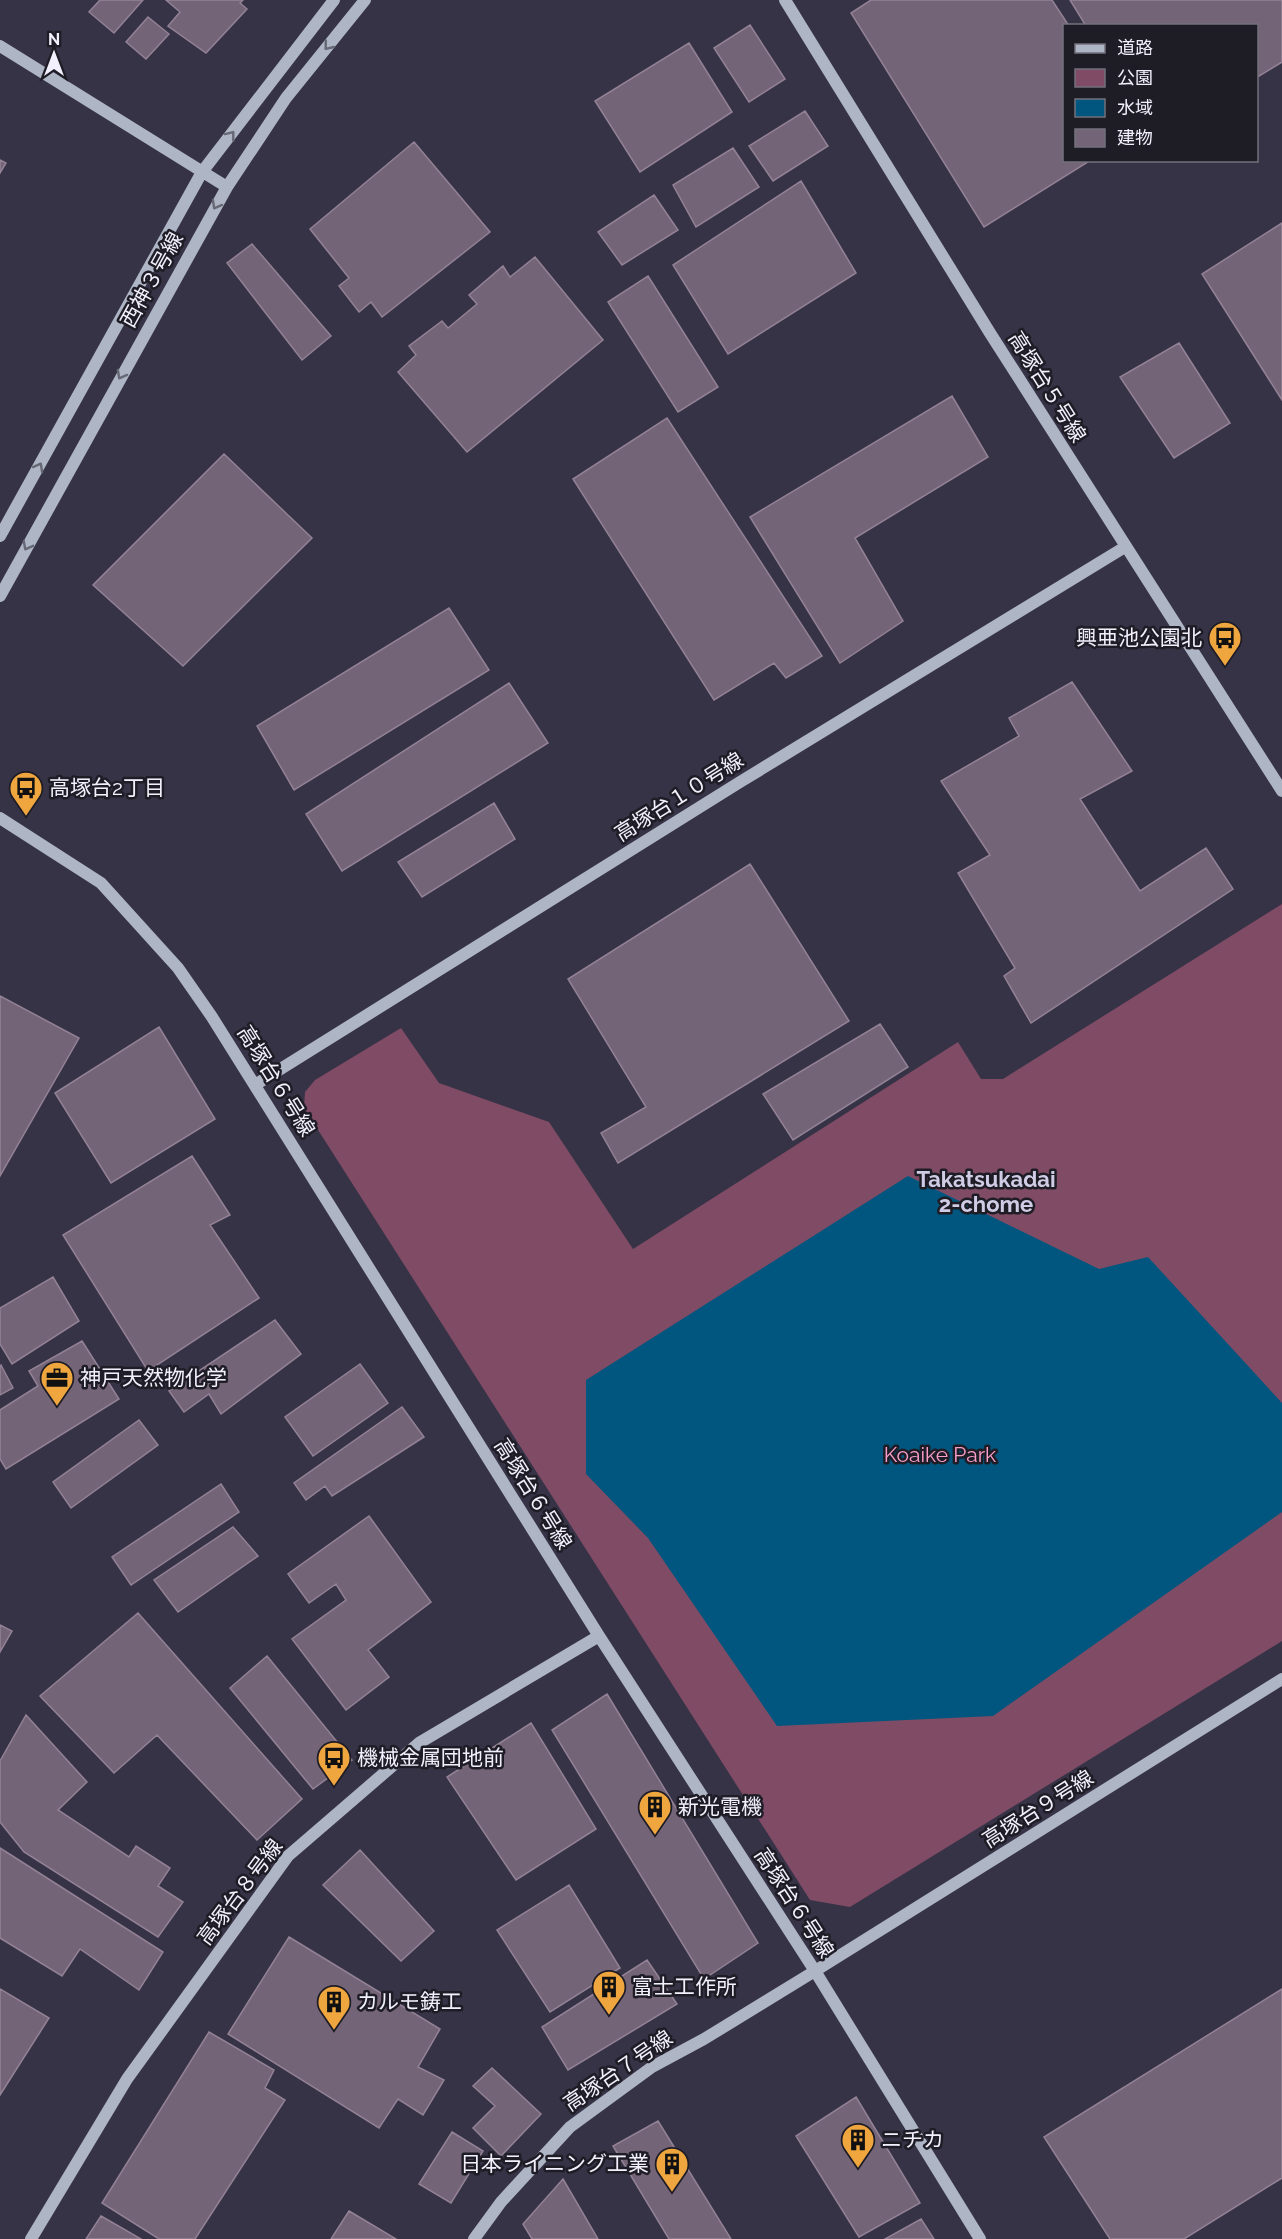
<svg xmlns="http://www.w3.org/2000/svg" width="1282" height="2239" font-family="Raleway,'Noto Sans JP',sans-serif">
<rect width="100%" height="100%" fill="#373347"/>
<!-- green -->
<path fill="#7f4b65" d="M1282,904V1641L850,1907L810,1900L304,1108L305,1092L315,1080L401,1028L439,1083L549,1122L633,1249L958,1042L981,1079H1003Z"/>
<!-- water -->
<path fill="#00567e" d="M908,1176L1099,1269L1148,1257L1282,1403V1512L993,1716L777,1726L648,1538L586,1474V1380Z"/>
<!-- building -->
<path fill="#746477" stroke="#938296" stroke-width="1.5" d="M100,0H143L114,33L89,12Z
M166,0H243L240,3L247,9L206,53L168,26L180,12Z
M871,0H1052L1069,26H1064V160H1091L984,227L851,13Z
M1070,0H1282V62L1256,78V26H1086Z
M148,17L169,34L146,59L126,42Z
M750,25L785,79L749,102L714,48Z
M689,43L732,112L640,172L595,101Z
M805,111L828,146L773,181L749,146Z
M414,142L490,232L382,317L371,302L359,312L339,286L349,278L310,229Z
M733,148L759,187L696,227L673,185Z
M0,160L6,163L0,173Z
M801,181L856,273L728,354L673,265Z
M654,195L678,230L622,265L598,232Z
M1282,223V400L1202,274Z
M252,244L331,336L302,360L227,263Z
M535,257L603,340L467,452L398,372L416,355L409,346L442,321L448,328L477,304L469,295L503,266L510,277Z
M648,276L718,387L678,412L608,302Z
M1179,343L1230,423L1174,458L1120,377Z
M952,396L988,457L855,538L903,621L840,663L750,517Z
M667,418L822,656L786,678L774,663L714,700L573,479Z
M224,454L312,538L183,666L93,585Z
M449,608L489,670L294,790L257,726Z
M1072,682L1132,771L1080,799L1140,891L1206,848L1233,889L1031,1023L1004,976L1015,968L958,873L990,855L941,781L1019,736L1009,718Z
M509,683L548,743L342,871L306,814Z
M494,803L515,839L422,897L398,862Z
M750,864L849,1021L618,1163L601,1133L646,1107L568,979Z
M0,996L79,1038L0,1176Z
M880,1024L908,1067L793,1140L763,1094Z
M159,1027L215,1119L111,1183L55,1093Z
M192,1156L230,1215L210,1225L259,1298L148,1371L63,1235Z
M53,1277L79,1321L12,1364L0,1344V1308Z
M275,1320L301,1354L221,1414L209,1394L184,1412L169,1391Z
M82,1341L119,1399L6,1469L0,1459V1410L38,1386L29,1371Z
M360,1364L388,1403L313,1456L285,1417Z
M1,1365L13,1388L0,1395V1366Z
M402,1407L424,1437L332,1496L325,1486L306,1500L294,1483Z
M139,1420L158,1445L71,1508L53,1482Z
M221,1484L239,1512L131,1585L112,1557Z
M369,1516L431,1602L368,1650L389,1677L346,1710L292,1639L346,1600L336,1584L309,1603L288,1574Z
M233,1527L258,1556L178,1612L154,1580Z
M138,1613L302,1799L257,1840L157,1735L114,1773L40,1696Z
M0,1625L12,1631L0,1652Z
M267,1656L352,1760L313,1789L230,1688Z
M607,1694L758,1943L704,1979L552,1730Z
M26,1715L87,1782L58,1810L129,1857L136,1846L170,1868L158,1886L183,1902L158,1937L24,1852L0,1822V1761Z
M531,1723L596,1829L516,1880L447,1777Z
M0,1848L163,1952L139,1990L80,1949L62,1976L0,1938Z
M360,1850L434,1931L401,1961L323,1885Z
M569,1885L620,1968L550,2012L497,1930Z
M289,1937L440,2029L418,2067L444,2080L423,2115L398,2099L379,2128L228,2034Z
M647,1960L677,2004L568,2070L542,2027Z
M0,1989L49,2018L0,2095Z
M1282,1989V2178L1184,2239H1110L1044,2137Z
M209,2032L274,2070L265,2088L285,2100L195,2239H159L102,2203Z
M492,2068L541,2114L501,2156L473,2128L495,2106L473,2086Z
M856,2097L920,2203L859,2237L796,2136Z
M658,2121L731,2239H669L613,2146Z
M452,2132L483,2151L451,2203L419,2184Z
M563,2179L598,2239H532L523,2224Z
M349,2211L396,2239H331Z
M101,2216L141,2239H86Z
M921,2219L934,2239H885Z"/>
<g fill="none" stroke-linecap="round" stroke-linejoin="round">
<!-- secondary -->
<path stroke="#aeb5c5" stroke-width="12" d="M785,0L990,333L1282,791
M0,46L227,187
M0,536L202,172L334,0
M0,596L227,187L286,98L365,0
M0,818L101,883L178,968L212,1017L599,1636L815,1971L980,2239
M255,1085L740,782L1125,547
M31,2239L127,2079L288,1856L419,1743L599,1636
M474,2239L501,2202L570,2127L652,2067L704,2039L815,1971L1282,1679"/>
</g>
<!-- one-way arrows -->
<defs><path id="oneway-chevron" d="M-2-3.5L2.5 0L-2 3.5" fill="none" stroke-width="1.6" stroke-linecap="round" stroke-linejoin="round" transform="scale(1.5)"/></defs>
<g stroke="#666875">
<use href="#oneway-chevron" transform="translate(328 46) rotate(129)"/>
<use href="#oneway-chevron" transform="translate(231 135) rotate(-52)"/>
<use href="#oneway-chevron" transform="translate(216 205) rotate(119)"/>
<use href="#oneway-chevron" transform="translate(121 375) rotate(119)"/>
<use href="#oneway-chevron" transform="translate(39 467) rotate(-61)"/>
<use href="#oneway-chevron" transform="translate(27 546) rotate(118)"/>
</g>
<!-- icons -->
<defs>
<g id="bus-pin" transform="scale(1.725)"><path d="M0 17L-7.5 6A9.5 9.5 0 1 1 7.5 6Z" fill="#f0a63f" stroke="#1e1c25"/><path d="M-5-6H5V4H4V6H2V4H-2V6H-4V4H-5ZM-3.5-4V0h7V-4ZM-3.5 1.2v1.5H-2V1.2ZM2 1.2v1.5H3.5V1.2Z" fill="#111"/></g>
<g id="office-pin" transform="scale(1.725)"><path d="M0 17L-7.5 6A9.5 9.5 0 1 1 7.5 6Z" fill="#f0a63f" stroke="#1e1c25"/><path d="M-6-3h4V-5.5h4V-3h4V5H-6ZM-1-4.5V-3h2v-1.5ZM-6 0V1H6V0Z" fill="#111"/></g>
<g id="building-pin" transform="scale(1.725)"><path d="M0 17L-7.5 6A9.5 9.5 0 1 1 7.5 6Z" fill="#f0a63f" stroke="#1e1c25"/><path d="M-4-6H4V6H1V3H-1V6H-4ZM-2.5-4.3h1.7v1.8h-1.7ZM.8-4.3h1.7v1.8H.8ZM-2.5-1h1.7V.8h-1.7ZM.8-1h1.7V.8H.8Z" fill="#111"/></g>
</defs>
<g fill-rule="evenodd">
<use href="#bus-pin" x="1225" y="638"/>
<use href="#bus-pin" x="26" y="788"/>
<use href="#office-pin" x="57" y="1378"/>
<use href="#bus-pin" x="334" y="1758"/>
<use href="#building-pin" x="655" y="1807"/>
<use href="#building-pin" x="609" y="1987"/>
<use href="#building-pin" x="334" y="2002"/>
<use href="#building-pin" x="858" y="2140"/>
<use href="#building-pin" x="672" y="2164"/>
</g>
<g text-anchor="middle" stroke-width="5" stroke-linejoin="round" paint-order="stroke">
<!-- street labels -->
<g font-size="21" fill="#f3f0fe" stroke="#1e1c25">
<text transform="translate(152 280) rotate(-61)" y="7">西神３号線</text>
<text transform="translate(1047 387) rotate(58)" y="7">高塚台５号線</text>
<text transform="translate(679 797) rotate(-32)" y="7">高塚台１０号線</text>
<text transform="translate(276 1081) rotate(58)" y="7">高塚台６号線</text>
<text transform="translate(533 1494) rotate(58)" y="7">高塚台６号線</text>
<text transform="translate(1038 1809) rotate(-32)" y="7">高塚台９号線</text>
<text transform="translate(240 1892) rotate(-53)" y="7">高塚台８号線</text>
<text transform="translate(794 1903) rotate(57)" y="7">高塚台６号線</text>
<text transform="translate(618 2071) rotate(-34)" y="7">高塚台７号線</text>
</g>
<!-- poi labels -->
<g font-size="21" fill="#f3f0fe" stroke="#1e1c25" text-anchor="start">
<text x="1202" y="645" text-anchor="end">興亜池公園北</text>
<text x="49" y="795">高塚台2丁目</text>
<text x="80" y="1385">神戸天然物化学</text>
<text x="357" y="1765">機械金属団地前</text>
<text x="678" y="1814">新光電機</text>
<text x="632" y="1994">富士工作所</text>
<text x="357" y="2009">カルモ鋳工</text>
<text x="881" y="2147">ニチカ</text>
<text x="649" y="2171" text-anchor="end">日本ライニング工業</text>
</g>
<!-- park labels -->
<g font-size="21" fill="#f89ecb" stroke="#1e1c25">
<text x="940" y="1462">Koaike Park</text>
</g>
<!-- neighbourhood labels -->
<g font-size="22" font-weight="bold" fill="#d0cce5" stroke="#1e1c25">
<text x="986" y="1187">Takatsukadai<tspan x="986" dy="25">2-chome</tspan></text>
</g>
</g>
<!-- legend -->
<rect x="1063" y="24" width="195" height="138" fill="#1e1c25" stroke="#73717c" stroke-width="1.5"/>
<rect x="1075" y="44" width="30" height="9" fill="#aeb5c5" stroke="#73717c" stroke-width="1.5"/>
<text x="1117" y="54" font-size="18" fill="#f3f0fe">道路</text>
<rect x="1075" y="69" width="30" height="18" fill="#7f4b65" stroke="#73717c" stroke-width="1.5"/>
<text x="1117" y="84" font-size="18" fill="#f3f0fe">公園</text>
<rect x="1075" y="99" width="30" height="18" fill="#00567e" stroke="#73717c" stroke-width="1.5"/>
<text x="1117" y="114" font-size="18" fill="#f3f0fe">水域</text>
<rect x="1075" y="129" width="30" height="18" fill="#746477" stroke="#73717c" stroke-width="1.5"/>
<text x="1117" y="144" font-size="18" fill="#f3f0fe">建物</text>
<!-- north arrow -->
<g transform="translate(54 54)" stroke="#1e1c25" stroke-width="4.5" paint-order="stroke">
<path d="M0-4.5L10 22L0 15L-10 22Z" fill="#f3f0fe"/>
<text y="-9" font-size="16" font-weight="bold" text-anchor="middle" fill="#f3f0fe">N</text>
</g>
</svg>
